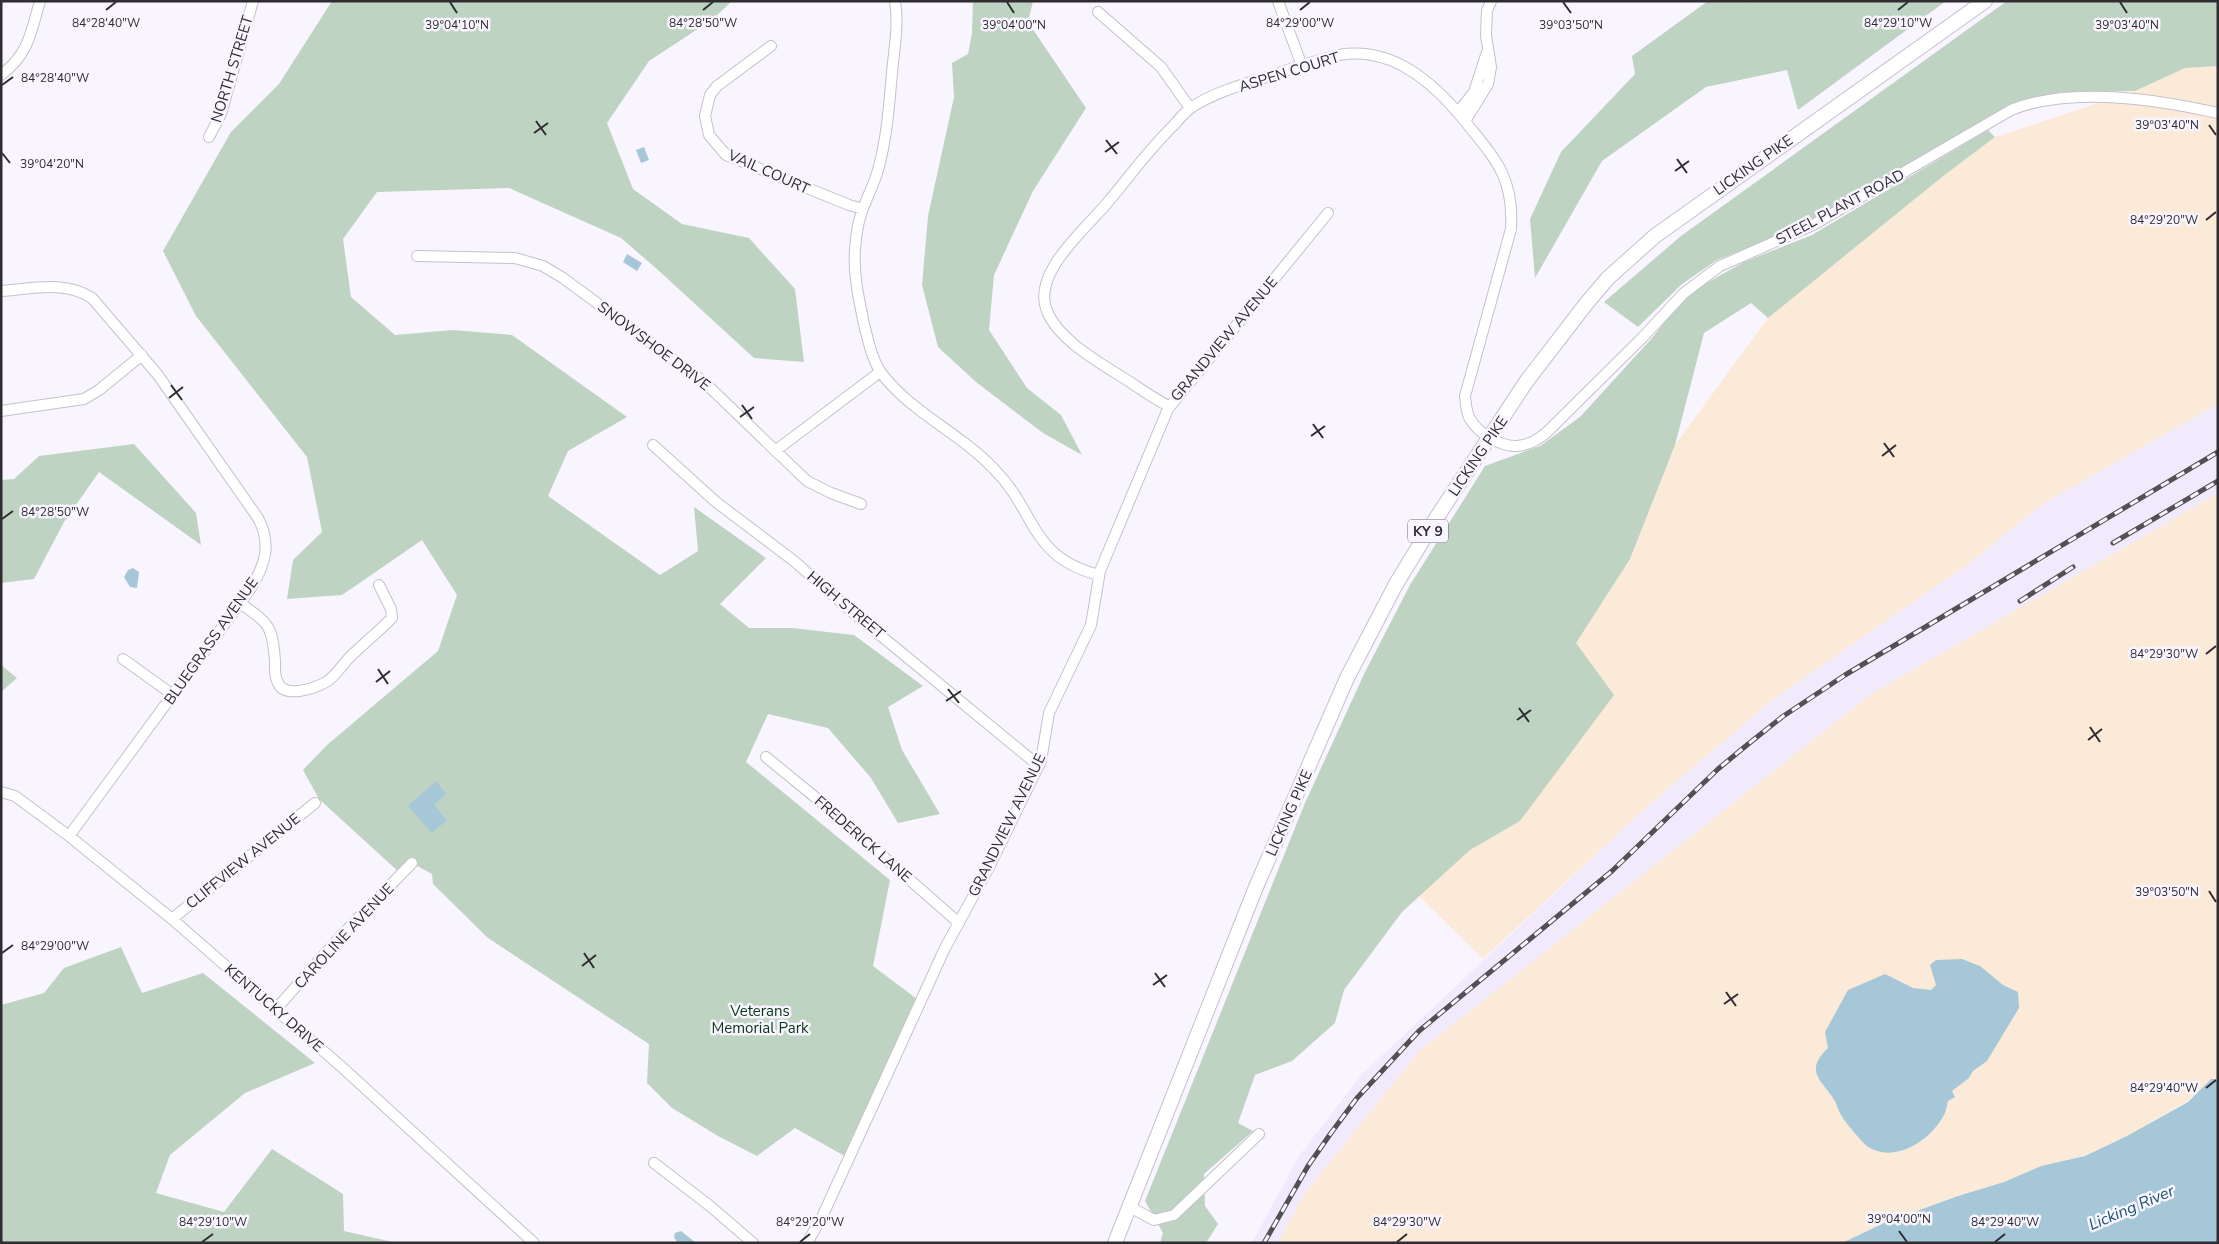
<svg xmlns="http://www.w3.org/2000/svg" width="2219" height="1244" font-family="'Nunito Sans',sans-serif">
<rect width="100%" height="100%" fill="#f9f5ff"/>
<!-- commercial -->
<path fill="#fcead9" d="M2218,66V404L2041,505L1973,561L1775,698L1649,805L1483,959L1419,896L1470,850L1520,821L1575,643L1630,559L1675,445L1768,318L1942,177L1995,137L2135,91L2185,68Z
M2218,493V1079H2211L2188,1101L2127,1136L2084,1156L2041,1166L2004,1182L1958,1196L1884,1223L1842,1243H1278L1304,1194L1419,1051L1871,694Z"/>
<!-- built -->
<path fill="#f1eafd" d="M2218,404V493L1871,694L1419,1051L1304,1194L1278,1243H1252L1298,1157L1362,1074L1649,805L1775,698L1973,561L2041,505Z"/>
<!-- green -->
<path fill="#bed3c2" d="M332,1H732L713,19L649,61L607,123L633,189L682,224L749,238L795,289L804,362L754,358L658,270L621,238L509,188L377,192L343,239L351,297L395,335L453,330L512,335L627,417L568,451L548,496L660,575L698,551L694,507L766,558L720,604L749,628H792L854,635L923,686L888,707L902,750L940,814L898,823L871,778L828,728L768,714L746,762L890,880L873,966L921,1002L848,1158L795,1128L757,1156L718,1136L672,1108L647,1083L649,1044L488,938L433,884L432,874L412,863L401,874L319,799L303,770L327,745L438,651L457,595L422,540L342,595L287,599L293,560L322,532L307,457L196,316L163,251L231,132L279,84Z
M973,1H1033L1028,22L1086,108L1033,191L994,275L989,330L1027,388L1061,415L1082,455L1043,433L976,382L938,347L922,285L928,216L954,97L952,63L968,54L972,33Z
M1708,1H1749L1751,3L1753,1H1946L1798,110L1787,70L1706,87L1602,161L1535,278L1530,219L1561,152L1635,74L1632,56Z
M2007,1H2218V66L2185,68L2135,91L2061,92L2012,105L1791,231L1717,260L1682,284L1638,327L1604,302L1681,236Z
M1988,130L1995,137L1942,177L1768,318L1751,303L1704,333L1675,445L1630,559L1576,643L1614,695L1520,821L1470,850L1402,912L1344,990L1335,1023L1292,1061L1255,1075L1238,1123L1253,1131L1204,1174L1205,1206L1218,1224L1206,1243H1160L1163,1233L1145,1201L1305,803L1365,672L1410,585L1485,466L1540,446L1580,417L1652,338L1687,294L1744,262L1812,235Z
M134,444L196,513L201,545L99,472L64,522L34,579L1,583V480L14,479L39,456Z
M1,665L17,678L1,692Z
M121,947L142,993L203,973L315,1063L245,1093L170,1155L156,1193L224,1212L272,1149L343,1194L344,1231L397,1243H1V1005L44,993L64,968Z"/>
<!-- water -->
<path fill="#a6c7d8" d="M644,147L649,160L641,163L636,150Z
M627,254L642,263L637,271L623,262Z
M133,568L139,572L137,588L130,587L124,577L128,570Z
M436,781L446,794L434,805L447,820L432,833L408,806Z
M1962,959L1980,966L2003,985L2018,992L2019,1008L1987,1061L1973,1071L1969,1078L1952,1091L1955,1097L1948,1101C1947,1105 1946,1111 1944,1115C1931,1140 1894,1165 1867,1146C1861,1141 1843,1120 1840,1113C1838,1110 1837,1106 1836,1103C1824,1080 1802,1073 1828,1048L1825,1032L1848,990L1885,974L1913,988L1931,990L1936,985L1930,965L1936,960Z
M2211,1079H2218V1243H1842L1884,1223L1958,1196L2004,1182L2041,1166L2085,1156L2127,1136L2188,1102Z
M681,1231L696,1243L677,1242L674,1237L675,1233Z"/>
<g fill="none" stroke-linecap="round" stroke-linejoin="round">
<!-- minor casing -->
<g stroke="#c5c1cc" stroke-width="12">
<path id="minor" d="M895,1C899,26 894,49 892,73C889,106 887,138 878,170C875,181 870,191 866,201C859,216 856,233 855,249C853,273 859,300 864,324C868,340 872,360 882,374C912,413 960,433 994,469C1037,512 1029,557 1099,575
M1278,1L1302,66
M1098,12L1161,67L1190,108
M771,46L717,86L710,95L705,116L709,135L726,155L849,205L863,209
M1,75C29,54 31,32 40,1
M1458,112L1474,92L1487,52
M1465,121L1488,84L1491,67L1486,35L1487,11L1491,1
M209,137L221,114L253,1
M417,256L515,258L543,266L563,278L703,381L807,481L831,493L861,504
M1,291C31,289 65,280 92,298L158,375L258,518C272,544 265,565 251,588L69,836
M1169,406C1156,400 1145,392 1133,384C1106,366 1059,342 1047,311C1031,273 1086,229 1108,202C1130,176 1149,149 1174,125C1179,119 1185,112 1192,107C1215,92 1244,84 1270,76C1293,68 1316,60 1339,55C1392,46 1433,82 1464,120C1495,159 1514,176 1511,229L1465,396C1466,404 1466,412 1470,419C1478,433 1501,447 1517,446C1529,445 1537,440 1546,433L1642,338L1684,293L1720,266L1813,225L2011,110C2070,86 2156,99 2218,113
M1,411L84,399L99,390L142,355
M653,445L716,502L794,561L851,611L1039,766
M775,451L880,372
M240,603C269,624 272,624 275,661C275,668 274,676 278,683C285,699 315,688 326,682C335,677 342,665 350,657C363,644 378,632 392,618L391,609L379,585
M123,659L173,695
M766,757L821,802L959,923
M1,792L15,796L69,836L172,919L344,1069L534,1243
M172,919L315,803
M276,1009L339,938L412,863
M654,1163L710,1206L753,1243
M1130,1207L1154,1220L1174,1215L1259,1134
M807,1243L822,1217L945,948L988,869L1041,761L1049,713L1091,625L1100,571L1168,409L1328,213"/>
</g>
<!-- major casing -->
<g stroke="#c5c1cc" stroke-width="16">
<path id="major" d="M1115,1243L1256,887L1347,678L1396,584L1435,520L1526,382L1586,304L1608,278L1655,236L1985,1"/>
</g>
<!-- minor -->
<use href="#minor" stroke="#fff" stroke-width="10"/>
<!-- major -->
<use href="#major" stroke="#fff" stroke-width="14"/>
<!-- rail casing -->
<g stroke="#524f55" stroke-width="5">
<path id="rail" d="M2113,543L2218,481
M2020,601L2073,567
M1264,1243L1308,1166L1331,1133L1357,1098L1419,1031L1612,871L1718,769L1747,745L1782,717L1845,675L2218,452"/>
</g>
<!-- rail -->
<use href="#rail" stroke="#f9f5ff" stroke-width="3" stroke-dasharray="9" stroke-linecap="butt"/>
</g>
<!-- ticks -->
<path fill="none" stroke="#2f2d32" stroke-width="2" d="M450,2L457,13M1007,2L1014,13M1563,2L1571,13M2120,2L2127,13M106,10L116,2M703,10L713,2M1300,10L1310,2M1898,10L1908,2M2,85L13,77M536,121L546,135M2209,125L2216,135M534,133L548,123M1106,140L1117,154M1105,152L1119,142M2,153L10,163M1677,159L1687,173M1675,171L1689,161M2206,220L2216,212M171,385L182,400M169,398L183,387M742,405L752,419M740,417L754,407M1313,424L1323,438M1311,436L1325,426M1884,443L1894,457M1882,456L1896,445M2,519L13,511M2206,654L2216,646M378,669L388,684M376,682L390,671M948,689L959,703M946,701L961,691M1519,708L1529,722M1517,720L1531,710M2090,727L2100,742M2088,740L2102,729M2209,891L2216,902M2,953L13,945M584,953L594,968M582,966L596,955M1155,973L1165,987M1153,985L1167,975M1726,992L1736,1006M1724,1004L1738,994M2206,1088L2216,1080M1899,1231L1907,1242M202,1242L213,1234M800,1242L810,1234M1397,1242L1407,1234M1995,1242L2005,1234"/>
<g text-anchor="middle" stroke-width="5" stroke-linejoin="round" paint-order="stroke">
<!-- shield labels -->
<rect fill="#f9f5ff" stroke="#6c6970" stroke-width="1" x="1408" y="519.5" width="40" height="23" rx="4"/>
<g font-size="14" font-weight="bold" fill="#2f2d32">
<text x="1428" y="536">KY 9</text>
</g>
<!-- street labels -->
<g font-size="15" fill="#2f2d32" stroke="#f9f5ff">
<text transform="translate(232 69) rotate(-73)" y="5">NORTH STREET</text>
<text transform="translate(1289 72) rotate(-17)" y="5">ASPEN COURT</text>
<text transform="translate(1753 165) rotate(-35)" y="5">LICKING PIKE</text>
<text transform="translate(769 172) rotate(24)" y="5">VAIL COURT</text>
<text transform="translate(1840 207) rotate(-28)" y="5">STEEL PLANT ROAD</text>
<text transform="translate(1224 339) rotate(-50)" y="5">GRANDVIEW AVENUE</text>
<text transform="translate(654 346) rotate(37)" y="5">SNOWSHOE DRIVE</text>
<text transform="translate(1478 456) rotate(-56)" y="5">LICKING PIKE</text>
<text transform="translate(846 605) rotate(40)" y="5">HIGH STREET</text>
<text transform="translate(211 641) rotate(-55)" y="5">BLUEGRASS AVENUE</text>
<text transform="translate(1289 813) rotate(-66)" y="5">LICKING PIKE</text>
<text transform="translate(1007 825) rotate(-64)" y="5">GRANDVIEW AVENUE</text>
<text transform="translate(863 839) rotate(41)" y="5">FREDERICK LANE</text>
<text transform="translate(243 861) rotate(-39)" y="5">CLIFFVIEW AVENUE</text>
<text transform="translate(344 936) rotate(-47)" y="5">CAROLINE AVENUE</text>
<text transform="translate(274 1008) rotate(41)" y="5">KENTUCKY DRIVE</text>
</g>
<!-- park labels -->
<g font-size="15" fill="#093718" stroke="#f9f5ff">
<text x="760" y="1016">Veterans<tspan x="760" dy="17">Memorial Park</tspan></text>
</g>
<!-- water labels -->
<g font-size="16" font-style="italic" fill="#1a546e" stroke="#f9f5ff">
<text transform="translate(2131 1207) rotate(-23)" y="6">Licking River</text>
</g>
</g>
<g font-size="12" text-anchor="middle" fill="#2f2d32" stroke="#f9f5ff" stroke-width="5" stroke-linejoin="round" paint-order="stroke">
<text x="106" y="27">84°28'40"W</text>
<text x="703" y="27">84°28'50"W</text>
<text x="1300" y="27">84°29'00"W</text>
<text x="1898" y="27">84°29'10"W</text>
<text x="457" y="29">39°04'10"N</text>
<text x="1014" y="29">39°04'00"N</text>
<text x="1571" y="29">39°03'50"N</text>
<text x="2127" y="29">39°03'40"N</text>
<text x="55" y="82">84°28'40"W</text>
<text x="2167" y="129">39°03'40"N</text>
<text x="52" y="168">39°04'20"N</text>
<text x="2164" y="224">84°29'20"W</text>
<text x="55" y="516">84°28'50"W</text>
<text x="2164" y="658">84°29'30"W</text>
<text x="2167" y="896">39°03'50"N</text>
<text x="55" y="950">84°29'00"W</text>
<text x="2164" y="1092">84°29'40"W</text>
<text x="1899" y="1223">39°04'00"N</text>
<text x="213" y="1226">84°29'10"W</text>
<text x="810" y="1226">84°29'20"W</text>
<text x="1407" y="1226">84°29'30"W</text>
<text x="2005" y="1226">84°29'40"W</text>
</g>
<!-- border -->
<rect width="2219" height="1244" fill="none" stroke="#2f2d32" stroke-width="5"/>
</svg>
